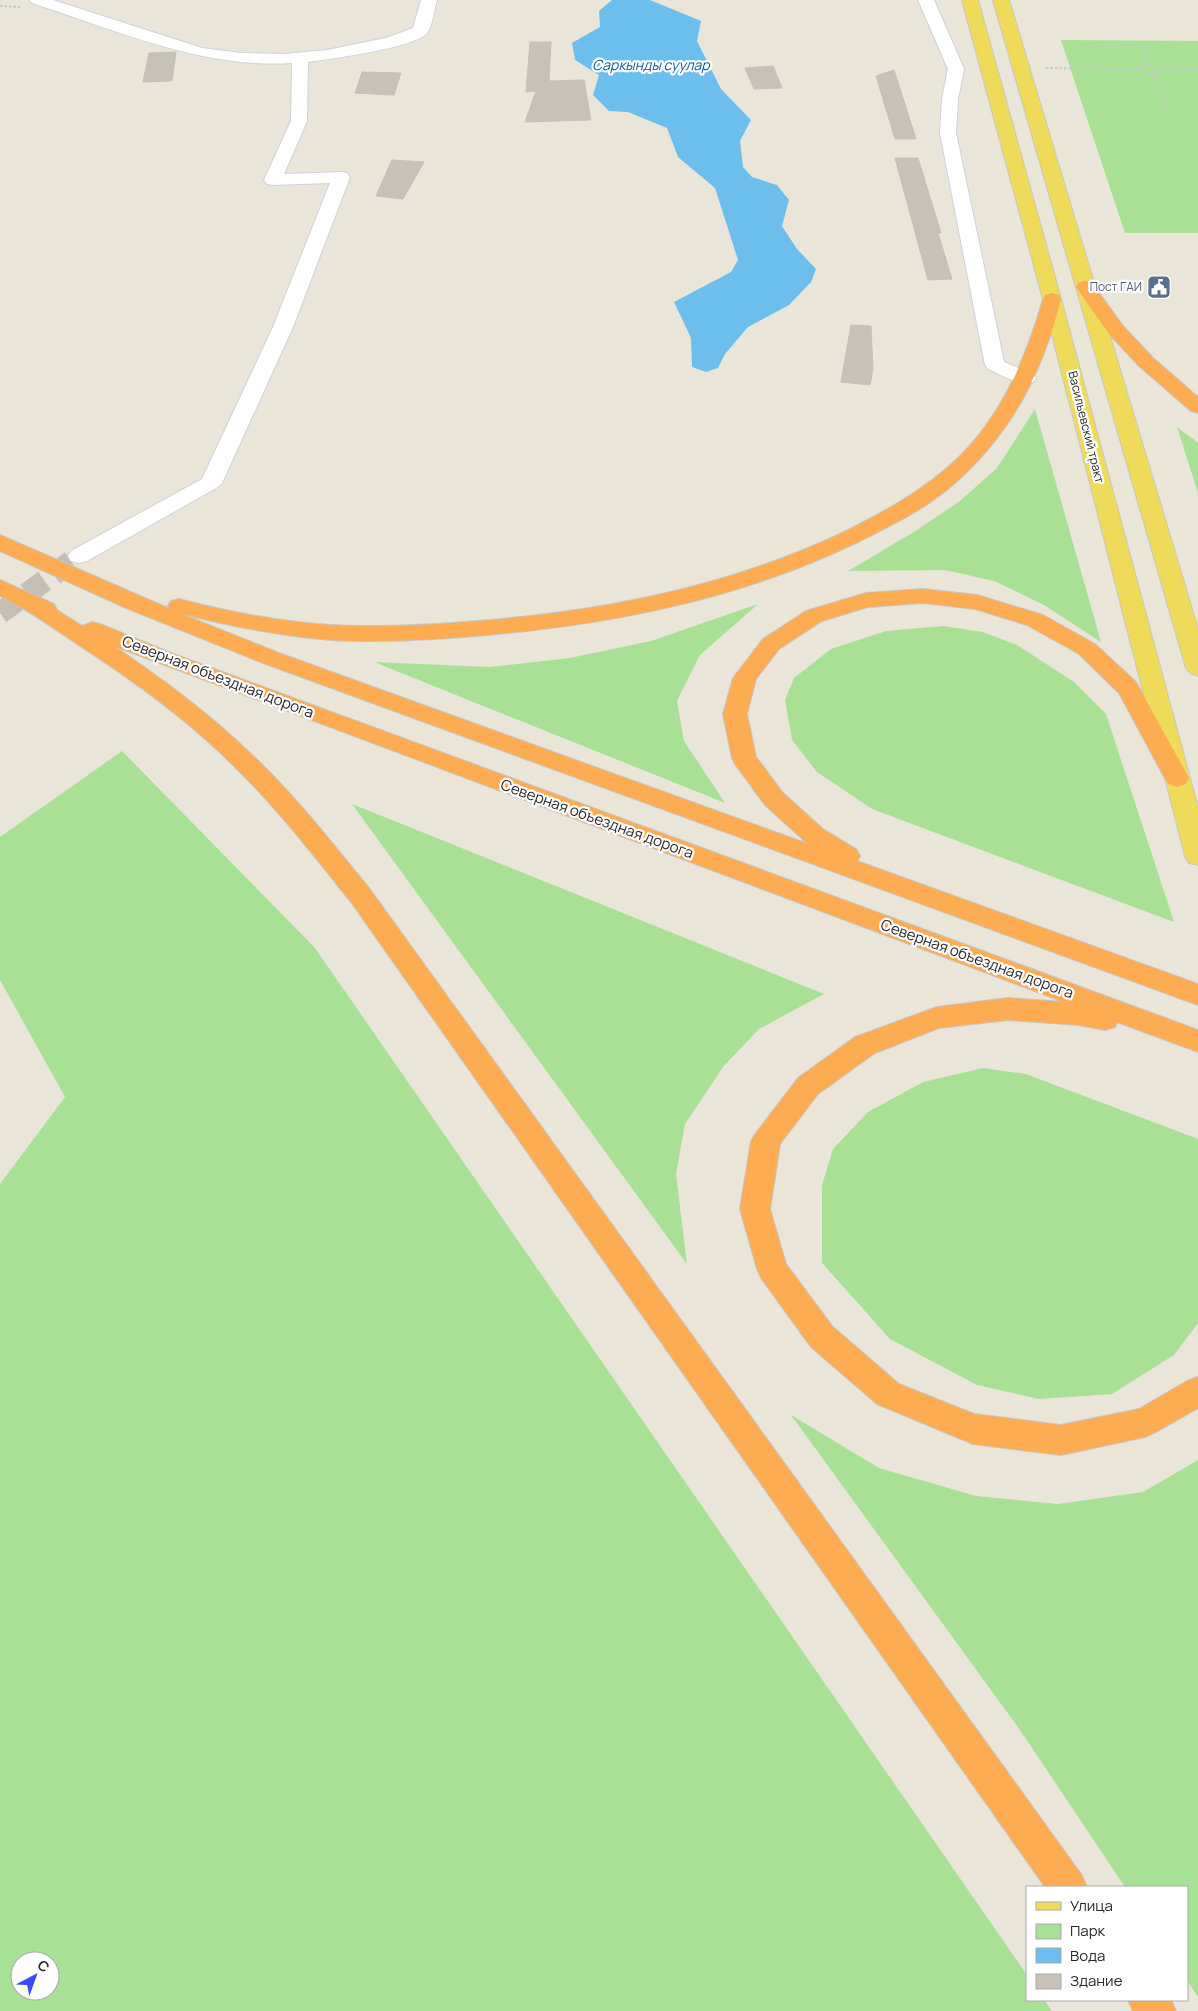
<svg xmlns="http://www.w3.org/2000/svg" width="1198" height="2011" font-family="Manrope,sans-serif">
<rect width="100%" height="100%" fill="#eae5d9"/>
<!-- green -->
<path fill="#a8e195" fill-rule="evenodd" d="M1061,40L1198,41V233H1125Z
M1035,409L1101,642L1044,605L994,581L945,570L848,571L914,532L960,501L997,468Z
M1177,427L1198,443V493Z
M758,604L700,655L677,701L684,741L725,803L374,662L489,667L570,658L651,641Z
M943,626L983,632L1017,645L1074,682L1106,714L1174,922L872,809L817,772L792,740L785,700L794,678L831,649L886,631Z
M122,751L315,948L1027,1975V2000H1044L1052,2011H0V1184L65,1097L0,980V837ZM20,1961H50V1991H20Z
M352,804L824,994L759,1029L723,1067L685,1124L676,1174L687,1264Z
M983,1068L1026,1074L1198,1139V1323L1174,1355L1112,1394L1039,1399L977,1385L890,1339L822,1263V1185L833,1149L868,1112L923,1082Z
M791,1415L879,1468L976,1496L1058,1504L1143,1492L1198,1460V1997L1187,1980V1887H1125L1020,1730Z"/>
<!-- water -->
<path fill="#6cbeed" d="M612,0H650L701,21L697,41L721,89L751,120L740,141L743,167L752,177L777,185L789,200L782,226L797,249L816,269L811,282L789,305L748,327L725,354L718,368L706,372L692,367L691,338L674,302L731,272L738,260L715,188L678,157L667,128L628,112L609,111L593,95L599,75L575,60L572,43L600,27L599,11Z"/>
<!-- building -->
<path fill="#c6c1b9" stroke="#c5c1b3" d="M530,42H551L549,81L584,80L591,120L525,122L536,91L526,92Z
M176,52L172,81L143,82L149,53Z
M773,66L782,88L754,89L745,68Z
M894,70L916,139H895L876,76Z
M362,72L401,73L394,95L355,93Z
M895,158H918L941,233H938L952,279L928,280Z
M392,160L424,162L403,199L376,196Z
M851,325L871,326L873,369L870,385L841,382Z"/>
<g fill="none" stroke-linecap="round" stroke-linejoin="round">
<!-- minor-tunnel -->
<path stroke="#c3bfb6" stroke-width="22" stroke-dasharray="22 11" stroke-linecap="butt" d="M0,613L79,556"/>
<!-- minor casing -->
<g stroke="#cfd0e1" stroke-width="2">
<path id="minor" d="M29,0H53L202,48L242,53L284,54L327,50L386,38L413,28L421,0H437C434,9 433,25 427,33C415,48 329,59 308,62L307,121L284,174L341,172L347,173L350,177L293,327L222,483L218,487L87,561L79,563L71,561L68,556L71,551L202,479L273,327L330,183L273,185L267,184L264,180L291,121L292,63C203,69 115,30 32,3Z
M918,0H934L964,69L958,99L956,133L1004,362L1033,374L1036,378L1033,382C1018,386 1002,375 988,369L985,365L940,133L942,99L948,69Z"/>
</g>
<!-- major casing -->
<g stroke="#c7c7c7" stroke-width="2">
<path id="major" d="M962,0H978L1061,299L1198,808V865L1189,863L1185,856L1043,299Z
M993,0H1009L1198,629V676L1190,673L1186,668Z"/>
</g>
<!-- highway casing -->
<g stroke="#c7c7c7" stroke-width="2">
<path id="highway" d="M1085,281L1092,283L1123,326L1153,358L1198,397V413L1191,411L1139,366L1109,334L1076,287L1078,283Z
M1052,293L1059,295L1061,299C1042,373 1013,431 955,483C927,508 892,525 858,542C738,600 608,625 476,636C428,640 379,643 331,640C280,636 229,626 179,613L279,653L808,844L765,805L735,764L732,758L723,714L733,678L763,639L806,611L866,593L923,589L977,595L1043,615L1095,644L1136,682L1189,778L1186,784L1177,787L1168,784L1119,693L1079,654L1027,625L975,609L923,603L868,607L822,621L779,649L756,679L747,714L756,757L783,793L823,829L856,849L860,856L857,861L1198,984V1005L263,663L126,608L0,551V535L170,609L168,606L171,601L179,599C229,612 280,622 332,625C381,628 429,625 478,621C604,611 727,587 842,533C884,512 925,490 959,457C1003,413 1026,358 1043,299L1045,295Z
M0,580L54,604L57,610L82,626L92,622L100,624L171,653L1198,1030V1052L1117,1022L1115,1027L1105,1030L1078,1025L1008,1020L939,1028L875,1053L818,1094L780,1144L770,1209L786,1264L833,1327L899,1384L974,1414L1061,1425L1139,1409L1187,1381L1198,1377V1408L1156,1432L1145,1437L1061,1455L973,1444L877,1404L811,1347L761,1278L757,1269L740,1209L751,1141L756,1133L798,1078L855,1037L937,1007L1008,998L1064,1002L114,646C162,679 209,713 251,754C295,795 331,842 369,888L1081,1874L1087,1887H1045L351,902C314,856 277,808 235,767C189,721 137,683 83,648C56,630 29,610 0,596Z
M1128,2000H1171L1176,2011H1133Z"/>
</g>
<!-- path -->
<path stroke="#c7c7c7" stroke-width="2" stroke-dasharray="2.5 2" stroke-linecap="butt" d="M0,6L20,7
M1143,46L1148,64
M1149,64L1161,68L1159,72L1150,73L1139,69L1141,65Z
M1046,68L1139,69
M1161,68H1198
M1152,73L1167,115"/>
<!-- minor -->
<use href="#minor" fill="#fff" fill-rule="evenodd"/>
<!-- major -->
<use href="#major" fill="#efdb5a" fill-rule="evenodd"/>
<!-- highway -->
<use href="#highway" fill="#fdac52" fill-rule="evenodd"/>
</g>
<!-- icons -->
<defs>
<g id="civic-square" transform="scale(1.25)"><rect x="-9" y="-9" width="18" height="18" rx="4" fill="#5c6f8a" stroke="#fff"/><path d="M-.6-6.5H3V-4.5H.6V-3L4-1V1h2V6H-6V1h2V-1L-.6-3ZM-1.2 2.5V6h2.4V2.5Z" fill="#fff"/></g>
</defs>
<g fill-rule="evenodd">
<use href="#civic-square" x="1159" y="287"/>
</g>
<g text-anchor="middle" stroke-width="4.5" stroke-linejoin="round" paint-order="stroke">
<!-- far-service labels -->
<g font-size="12" fill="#4e5e75" stroke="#fff" text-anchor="end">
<text x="1142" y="291">Пост ГАИ</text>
</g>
<!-- far-street labels -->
<g font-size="12" fill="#282828" stroke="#fff">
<text transform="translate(1086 427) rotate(76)" y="4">Васильевский тракт</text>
</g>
<!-- far-water labels -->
<g font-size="14" font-style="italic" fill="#0e5a96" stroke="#fff">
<text x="651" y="70">Саркынды суулар</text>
</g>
<!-- street labels -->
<g font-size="15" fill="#282828" stroke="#fff">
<text transform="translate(218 677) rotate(21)" y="5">Северная объездная дорога</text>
<text transform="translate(597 819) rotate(20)" y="5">Северная объездная дорога</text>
<text transform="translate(977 959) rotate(20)" y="5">Северная объездная дорога</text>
</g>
</g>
<!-- legend -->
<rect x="1026" y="1886" width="162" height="115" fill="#ffffff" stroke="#a9a9a9"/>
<rect x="1036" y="1902" width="25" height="8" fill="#efdb5a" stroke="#a9a9a9"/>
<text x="1070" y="1911" font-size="15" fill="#282828">Улица</text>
<rect x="1036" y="1924" width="25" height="15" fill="#a8e195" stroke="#a9a9a9"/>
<text x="1070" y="1936" font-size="15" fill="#282828">Парк</text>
<rect x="1036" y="1948" width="25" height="15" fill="#6cbeed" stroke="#a9a9a9"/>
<text x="1070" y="1961" font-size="15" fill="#282828">Вода</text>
<rect x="1036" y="1974" width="25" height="15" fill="#c6c1b9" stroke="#a9a9a9"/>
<text x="1070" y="1986" font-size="15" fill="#282828">Здание</text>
<!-- north arrow -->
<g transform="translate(35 1976) rotate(41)"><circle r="24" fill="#ffffff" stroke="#a9a9a9"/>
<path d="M0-4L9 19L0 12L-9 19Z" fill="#394af8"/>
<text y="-8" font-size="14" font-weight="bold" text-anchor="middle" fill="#282828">С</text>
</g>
</svg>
